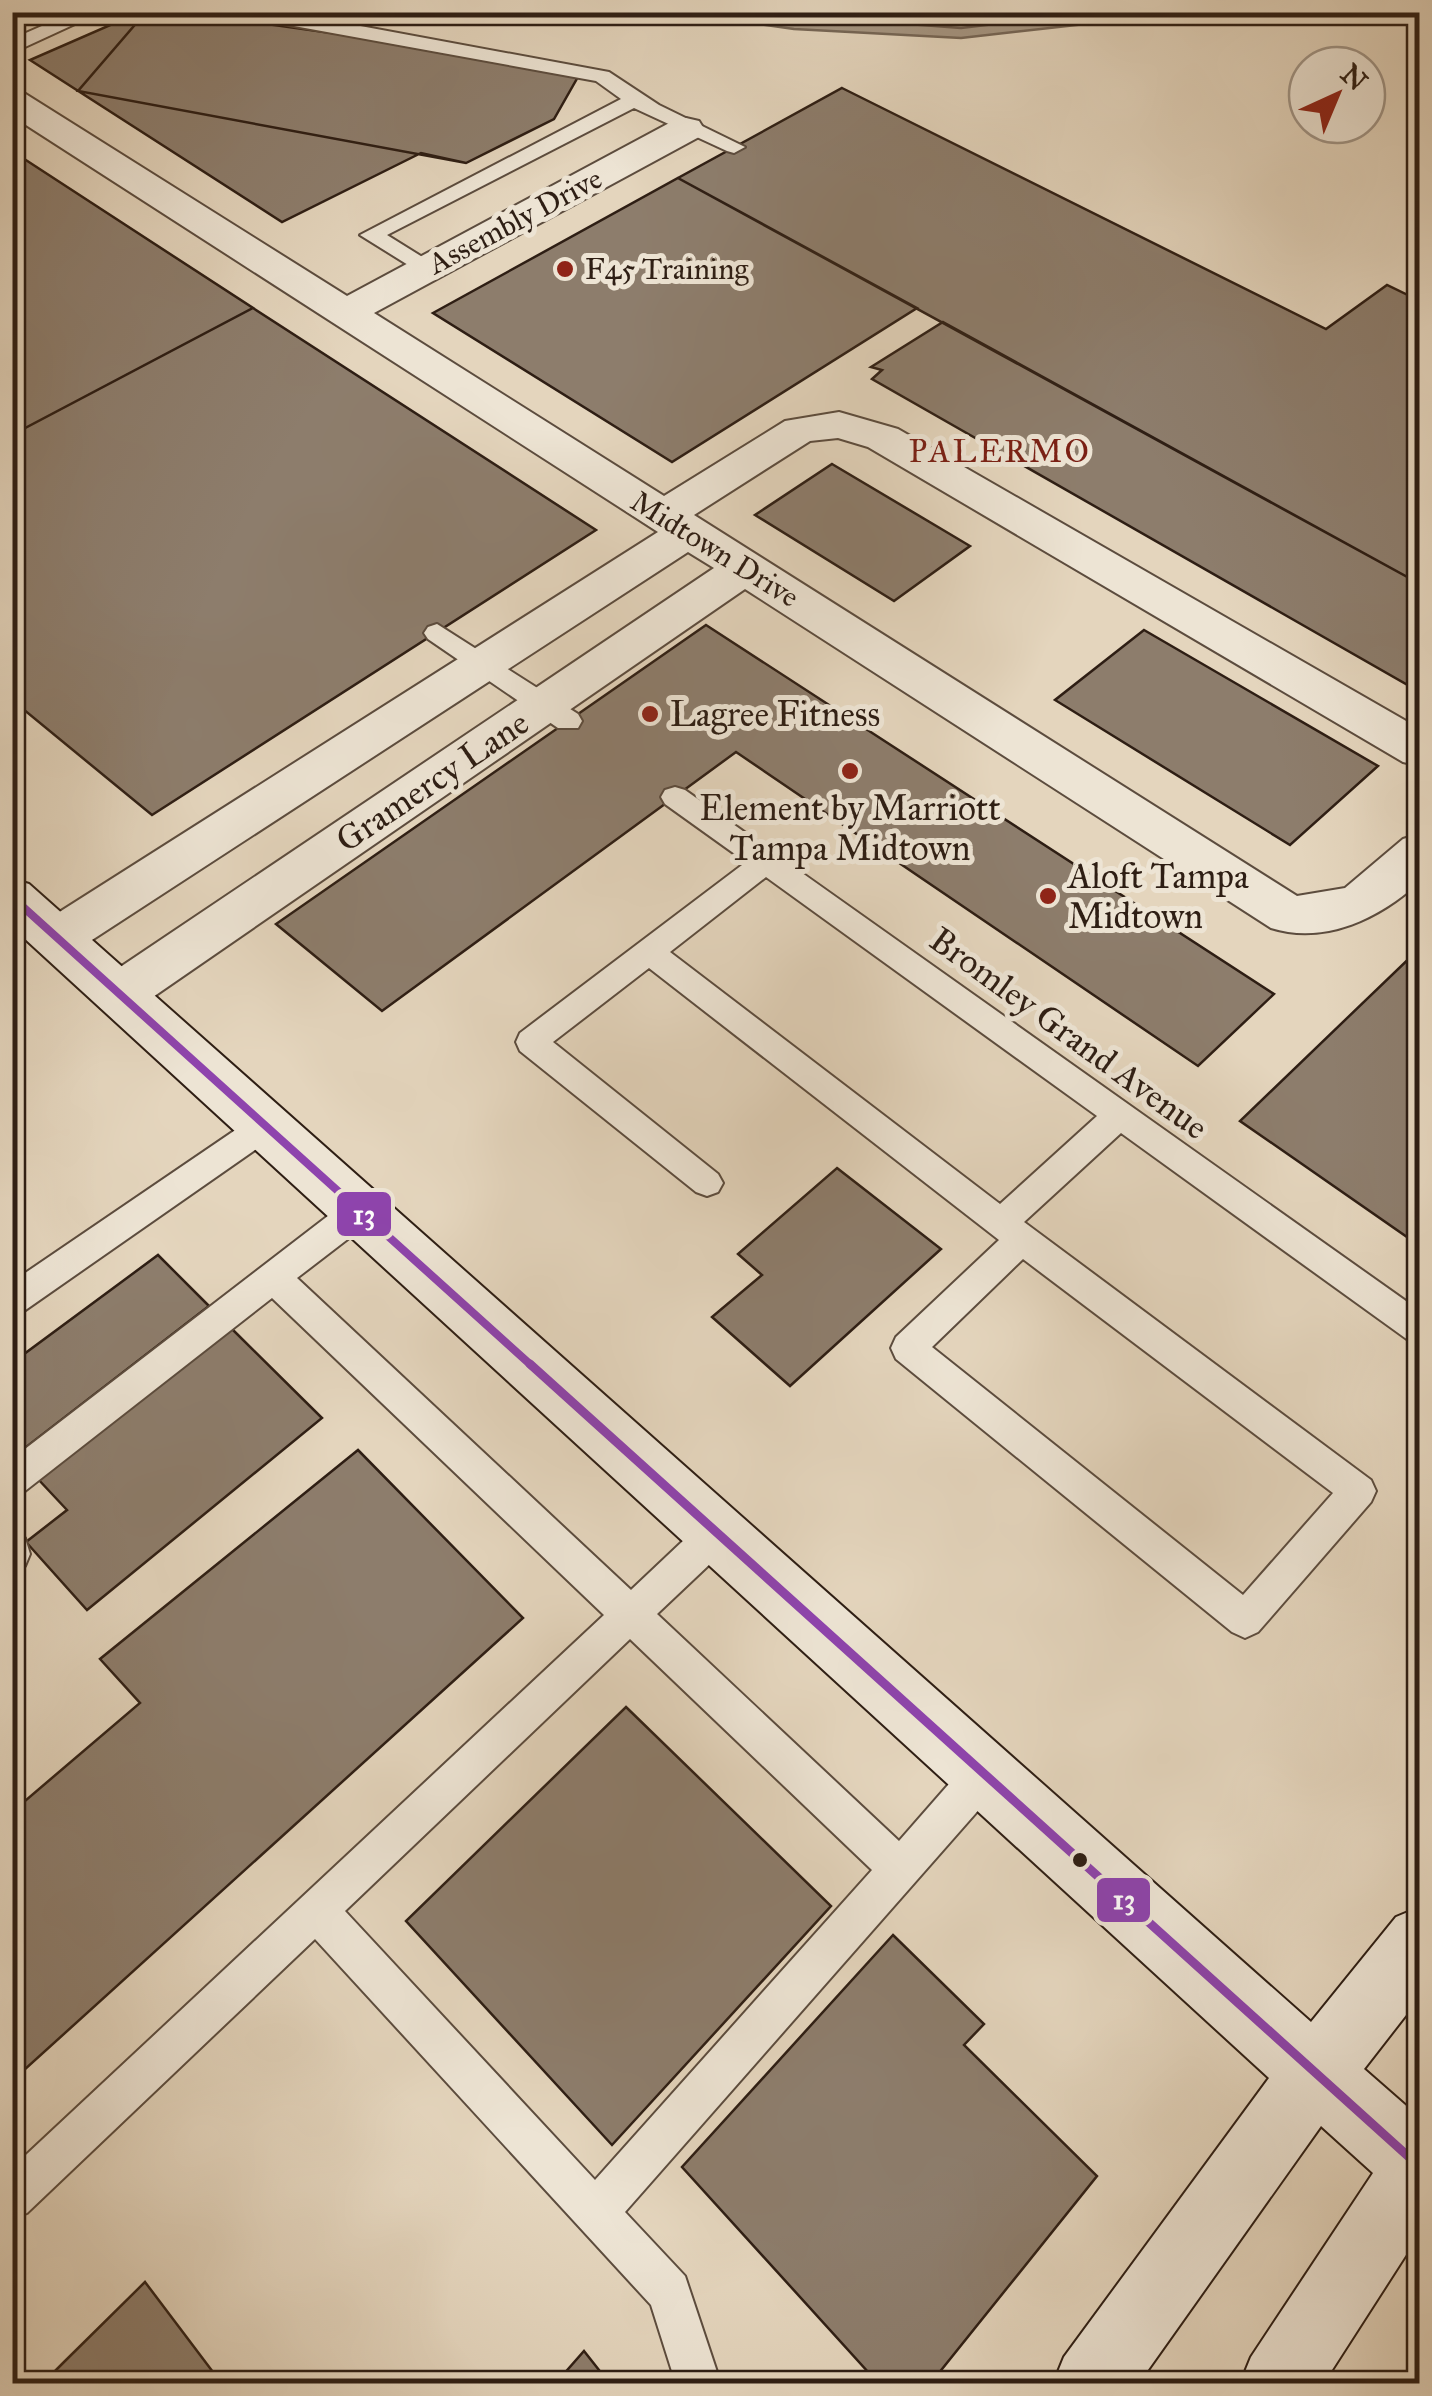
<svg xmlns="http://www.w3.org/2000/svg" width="1432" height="2396" font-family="'IM FELL Great Primer',serif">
<rect width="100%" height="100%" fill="#e4d5bd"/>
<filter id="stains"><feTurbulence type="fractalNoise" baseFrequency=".002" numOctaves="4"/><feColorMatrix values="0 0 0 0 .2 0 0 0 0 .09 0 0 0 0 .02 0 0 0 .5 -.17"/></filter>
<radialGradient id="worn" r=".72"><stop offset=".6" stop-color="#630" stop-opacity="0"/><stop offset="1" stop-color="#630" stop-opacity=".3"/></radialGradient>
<!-- water -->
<path fill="#a69784" stroke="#766757" stroke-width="2.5" d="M678,13H1184L961,38L794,29Z"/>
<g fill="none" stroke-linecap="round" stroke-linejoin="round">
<!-- shore -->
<path stroke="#6a5a4c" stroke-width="2.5" d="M750,12L961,28L1097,12"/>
</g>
<!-- building -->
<path fill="#8d7d6c" stroke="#2e1e14" stroke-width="2.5" d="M140,12H181L583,68L554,119L466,163L421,153L282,222L30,60Z
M146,12H181L583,68L554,119L466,163L78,91Z
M842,88L1326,329L1387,285L1420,301V584L678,178Z
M12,151L253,308L12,435Z
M678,178L917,308L672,462L433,313Z
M253,308L596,530L152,815L12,700V435Z
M943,322L1420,584V692L872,379L882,370L871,367Z
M832,464L970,546L894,601L755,515Z
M706,625L1274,994L1198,1066L736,752L382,1011L276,924Z
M1144,630L1378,766L1290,845L1055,700Z
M1420,948V1246L1240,1121Z
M837,1168L941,1249L790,1386L712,1317L762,1275L738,1254Z
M158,1255L209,1306L12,1458V1363Z
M231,1328L322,1418L87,1610L26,1542L67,1510L37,1478Z
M358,1450L523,1618L12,2081V1812L140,1703L100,1659Z
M626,1707L831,1906L612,2145L406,1921Z
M893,1935L984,2024L964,2045L1097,2176L930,2384H879L682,2167Z
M145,2282L222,2384H42L63,2363Z
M584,2351L610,2384H555Z"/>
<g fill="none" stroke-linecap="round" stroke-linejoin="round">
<!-- lane casing -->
<g stroke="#5c4c3e" stroke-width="4">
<path id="lane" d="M74,12H101L12,53V39Z
M241,12H285L609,72L659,105L745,147L734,153L727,151L634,108L387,235L440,268L437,273H421L360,235L621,99L596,81L250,18Z
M437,624L578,714L582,721L578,728H558L428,639L424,633L428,627Z
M675,787L685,790L1420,1311V1345L1408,1340L1121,1133L1024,1222L1371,1480L1376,1491L1371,1502L1258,1632L1245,1638L1232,1632L896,1359L891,1348L896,1337L999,1240L649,968L553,1042L718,1174L723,1183L718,1192L707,1196L696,1192L520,1051L516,1042L520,1033L746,862L665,804L661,797L665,790ZM766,877L1097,1116L1000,1204L670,952ZM1023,1259L1333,1493L1243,1595L932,1347Z
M264,1114L275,1118L280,1127L275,1136L24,1311L12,1315V1282L253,1118Z
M358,1198L370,1202L374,1212L370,1222L297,1278L631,1590L703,1522L716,1517L729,1522L734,1534L729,1546L657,1614L899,1841L969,1761L983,1756L997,1761L1002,1775L997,1789L625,2212L685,2276L721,2384H676L651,2305L315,1939L27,2213L12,2219V2168L604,1615L272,1298L25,1491L12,1496V1459L346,1202ZM630,1639L872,1870L595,2180L345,1911Z
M12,1533L25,1538L30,1554L25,1566L12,1571Z"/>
</g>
<!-- street casing -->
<g stroke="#5c4c3e" stroke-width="4">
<path id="street" d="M12,90L24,93L347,296L673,121L686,118L699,121L704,129L699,137L374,313L664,496L785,421L839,412L898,429L1420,729V766L1403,762L868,447L838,438L810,441L694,515L1297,896L1345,888L1403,839L1420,834V881C1381,918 1325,945 1271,928L745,589L137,1008L119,1014L101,1008L93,994L101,980L714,568L688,552L75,951L57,957L39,951L32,938L39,925L658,532L12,116Z"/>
</g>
<!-- secondary casing -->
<g stroke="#2e1e14" stroke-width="4">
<path id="secondary" d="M12,879L29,884L1311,2022L1396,1917L1420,1907V1997L1364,2069L1420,2118V2233L1323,2384H1240L1251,2357L1373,2173L1321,2126L1138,2384H1053L1064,2357L1269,2078L12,927Z"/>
</g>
<!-- lane -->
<use href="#lane" fill="#ede4d4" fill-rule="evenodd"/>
<!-- street -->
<use href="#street" fill="#ede4d4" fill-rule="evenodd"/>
<!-- secondary -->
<use href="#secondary" fill="#ede4d4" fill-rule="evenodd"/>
<!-- bus-1-far1 casing -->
<g stroke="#ede4d4" stroke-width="15">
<path id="bus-1-far1" d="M12,897L532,1366"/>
</g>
<!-- bus-1 casing -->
<g stroke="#ede4d4" stroke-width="16">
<path id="bus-1" d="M530,1364L1420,2167"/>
</g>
<!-- bus-1-far1 -->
<use href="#bus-1-far1" stroke="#8e44ad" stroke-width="8"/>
<!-- bus-1 -->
<use href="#bus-1" stroke="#8e44ad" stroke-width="9"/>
</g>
<!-- markers -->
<g fill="#8f2418" stroke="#ede4d4" stroke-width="4">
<circle cx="565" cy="269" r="10"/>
<circle cx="650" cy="714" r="10"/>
<circle cx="850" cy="771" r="10"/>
<circle cx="1048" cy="896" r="10"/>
</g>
<circle fill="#2e1e14" stroke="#ede4d4" stroke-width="4" cx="1080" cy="1860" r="9"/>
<g text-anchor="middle" stroke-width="10" stroke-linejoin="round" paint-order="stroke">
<!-- far-street labels -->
<g font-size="30" fill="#2e1e14" stroke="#ede4d4">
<text transform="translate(515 221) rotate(-28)" y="10">Assembly Drive</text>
<text transform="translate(715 549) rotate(32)" y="10">Midtown Drive</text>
</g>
<!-- far-poi labels -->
<g font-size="30" fill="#2e1e14" stroke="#ede4d4" text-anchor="start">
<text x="585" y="279">F45 Training</text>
</g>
<!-- far-neighbourhood labels -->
<g font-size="32" letter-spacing="2.5" fill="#7a1f14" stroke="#ede4d4">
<text x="1000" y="462">PALERMO</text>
</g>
<!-- poi labels -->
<g font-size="35" fill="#2e1e14" stroke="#ede4d4" text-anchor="start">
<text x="670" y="726">Lagree Fitness</text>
<text x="850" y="820" text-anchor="middle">Element by Marriott<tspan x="850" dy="40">Tampa Midtown</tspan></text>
<text x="1068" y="888">Aloft Tampa<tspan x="1068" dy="40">Midtown</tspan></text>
</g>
<!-- street labels -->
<g font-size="35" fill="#2e1e14" stroke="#ede4d4">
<text transform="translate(432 781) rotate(-34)" y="12">Gramercy Lane</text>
<text transform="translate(1069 1033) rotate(36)" y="12">Bromley Grand Avenue</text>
</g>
</g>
<g stroke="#ede4d4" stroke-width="4">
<rect x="335" y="1190" width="58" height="48" rx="10" fill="#8e44ad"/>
<rect x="1095" y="1876" width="57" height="48" rx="10" fill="#8e44ad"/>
</g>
<g font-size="28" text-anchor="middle" font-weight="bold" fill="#fff">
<text x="364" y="1224">13</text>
<text x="1124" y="1909">13</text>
</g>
<!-- margin -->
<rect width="1432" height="2396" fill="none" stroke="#e4d5bd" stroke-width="50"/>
<rect x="15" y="15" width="1402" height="2366" fill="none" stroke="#2e1e14" stroke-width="5"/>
<rect x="25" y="25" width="1382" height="2346" fill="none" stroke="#2e1e14" stroke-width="2.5"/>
<!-- north arrow -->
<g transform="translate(1337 95) rotate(44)"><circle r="48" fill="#ede4d4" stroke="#a19587" stroke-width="2.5"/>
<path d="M0-8L18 38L0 25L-18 38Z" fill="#8f2418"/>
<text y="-15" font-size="28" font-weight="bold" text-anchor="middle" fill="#2e1e14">N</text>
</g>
<rect width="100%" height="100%" filter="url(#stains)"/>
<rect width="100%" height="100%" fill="url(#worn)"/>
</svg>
